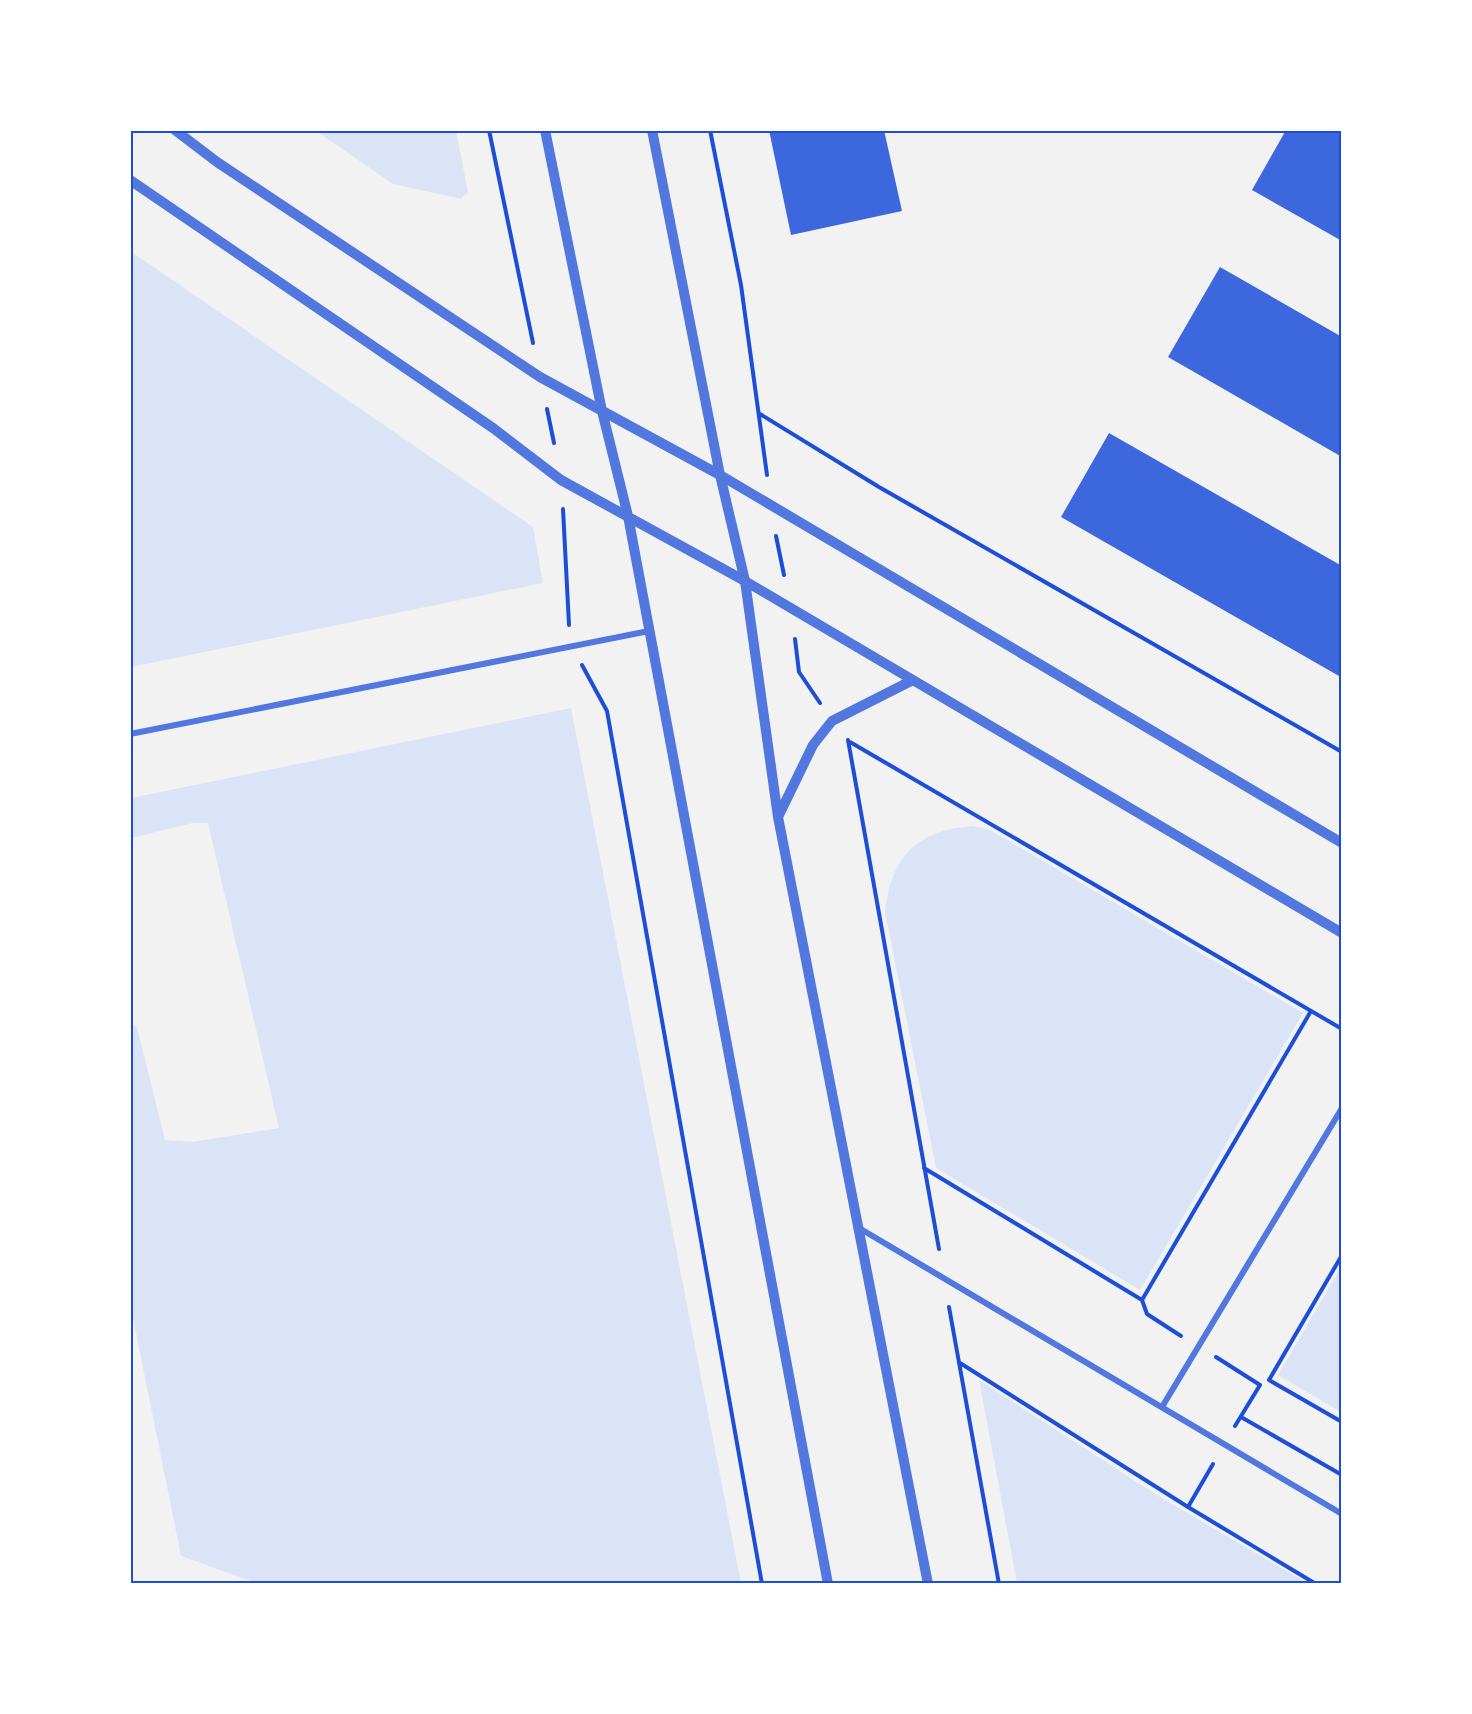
<svg xmlns="http://www.w3.org/2000/svg" width="1472" height="1714" font-family="'PT Sans',sans-serif">
<rect width="100%" height="100%" fill="#f2f2f2"/>
<!-- green -->
<path fill="#dbe4f7" d="M316,131H456L468,192L461,199L393,184Z
M130,251L533,527L543,583L131,667Z
M571,708L741,1583H257L181,1556L131,1308V1024L137,1027L165,1140L192,1142L279,1128L208,823H193L131,838V798Z
M973,826L990,830L1303,1013L1140,1290L936,1168L885,912C891,857 916,830 973,826Z
M1341,1267V1412L1278,1375Z
M979,1380L1160,1497L1307,1583H1017Z"/>
<!-- building -->
<path fill="#3d67dc" d="M769,130H884L902,211L791,235Z
M1286,130H1342V241L1252,190Z
M1220,267L1342,337V457L1168,357Z
M1109,433L1342,566V671L1339,676L1061,517Z"/>
<g fill="none" stroke-linecap="round" stroke-linejoin="round">
<!-- path -->
<path stroke="#1d4ed8" stroke-width="4" d="M489,130L533,343
M710,130L741,285L767,475
M547,409L554,443
M760,414L879,487L1342,752
M563,509L569,625
M776,536L784,575
M795,639L799,672L820,703
M582,665L607,711L762,1584
M848,740L939,1249
M850,742L1342,1029
M924,1168L1142,1300
M1342,1255L1269,1380L1342,1422
M949,1307L999,1584
M1181,1336L1147,1314L1142,1300L1311,1011
M1216,1357L1260,1385L1235,1426
M960,1363L1188,1507L1213,1464
M1241,1417L1342,1475
M1188,1507L1316,1584"/>
<!-- minor -->
<path stroke="#5277de" stroke-width="6" d="M130,734L649,631
M859,1228L1342,1514
M1162,1407L1342,1108"/>
<!-- tertiary -->
<path stroke="#5277de" stroke-width="10" d="M175,130L217,162L540,377L720,475L1342,843
M545,130L602,411L628,516L828,1584
M652,130L720,475L745,581L778,817L928,1584
M130,180L493,428L561,480L745,581L1342,933
M778,817L813,745L832,721L913,680"/>
</g>
<!-- border -->
<rect width="1472" height="1714" fill="none" stroke="#ffffff" stroke-width="264"/>
<rect x="132" y="132" width="1208" height="1450" fill="none" stroke="#1d4ed8" stroke-width="2"/>
</svg>
